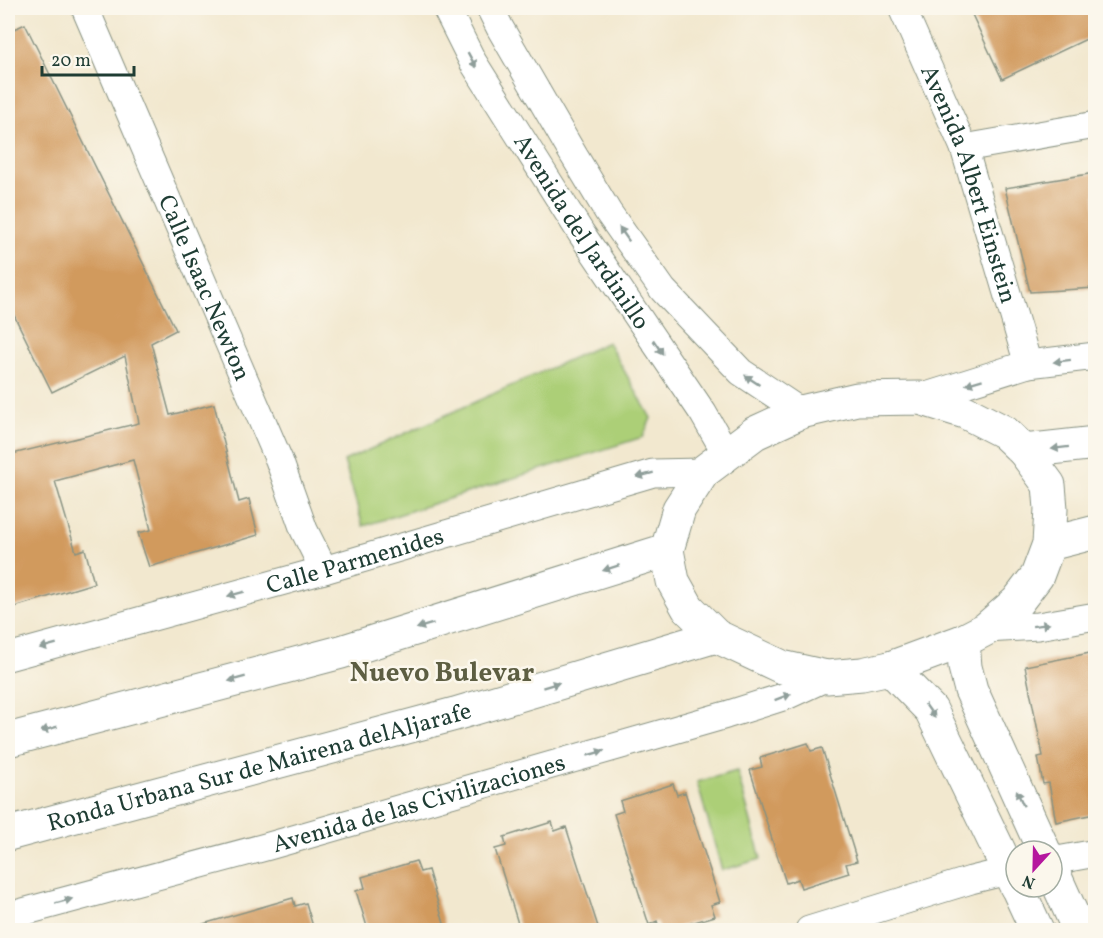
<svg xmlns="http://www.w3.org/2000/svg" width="1103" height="938" font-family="Vollkorn,serif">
<rect width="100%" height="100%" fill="#fbf7ec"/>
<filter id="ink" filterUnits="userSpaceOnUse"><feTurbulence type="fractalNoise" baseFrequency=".0167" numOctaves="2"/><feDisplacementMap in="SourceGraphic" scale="12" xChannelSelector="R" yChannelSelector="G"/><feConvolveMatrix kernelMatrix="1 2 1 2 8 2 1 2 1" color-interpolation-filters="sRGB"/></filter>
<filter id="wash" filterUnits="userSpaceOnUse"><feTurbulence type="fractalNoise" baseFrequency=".008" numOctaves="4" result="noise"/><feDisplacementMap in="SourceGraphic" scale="24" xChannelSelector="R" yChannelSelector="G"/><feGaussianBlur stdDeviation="1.35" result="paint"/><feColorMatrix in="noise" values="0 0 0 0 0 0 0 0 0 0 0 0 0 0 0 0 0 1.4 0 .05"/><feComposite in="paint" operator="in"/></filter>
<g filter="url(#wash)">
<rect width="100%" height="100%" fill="#f2e8cf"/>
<!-- green -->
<path fill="#accf77" stroke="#668656" stroke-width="1.5" d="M608,342L651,418L643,437L363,526L344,461Z
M737,771L761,859L722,870L697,782Z"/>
<g id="blocks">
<!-- building -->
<path fill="#d19a5d" d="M969,8H1095V35L1002,79Z
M25,24L176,330L151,343L170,415L214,404L239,502L249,499L258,535L149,567L138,533L151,530L133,460L55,481L76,552L85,549L94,583L8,609V455L139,423L125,356L52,392L8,303V32Z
M1095,173V288L1030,292L1005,188Z
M1095,652V814L1056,822L1049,783L1043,784L1038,757L1043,756L1025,666Z
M808,743L811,751L822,748L857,861L846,864L849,873L801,888L798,879L786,883L750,770L762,767L760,758Z
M673,784L677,795L685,792L720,902L711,905L715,916L668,930H660L657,921L649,925L614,814L623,811L620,801Z
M552,822L555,831L566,827L599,930H520L495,849L506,846L504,837Z
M416,861L420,872L428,870L446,930H368L356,891L365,888L362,877Z
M293,898L295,906L306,903L314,930H204L203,924Z"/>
</g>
</g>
<g filter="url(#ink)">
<use href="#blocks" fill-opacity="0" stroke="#889282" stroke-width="1.5"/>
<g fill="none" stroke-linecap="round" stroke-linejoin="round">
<!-- minor casing -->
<g stroke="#889282" stroke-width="29">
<g id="minor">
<path id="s1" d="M85,8L279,460L304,530L324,570"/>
<path id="s2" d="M446,8L473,62L581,233L703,413L726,453"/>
<path d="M490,8L500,28L573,154L608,212L663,290L741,372L801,412"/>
<path id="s3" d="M902,8L964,148L1028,364"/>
<path d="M964,148L1096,125"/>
<path d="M920,398L1028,364L1096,356"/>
<path d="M986,629L1038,626L1096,616"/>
<path id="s4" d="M8,657L324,570L653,473L703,472"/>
<path d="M1052,861L1096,853"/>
<path id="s5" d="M8,916L269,846L726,715L786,696L827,677"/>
<path d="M809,930L971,880L1016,869"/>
</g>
</g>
<!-- tertiary casing -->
<g stroke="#889282" stroke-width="35">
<g id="tertiary">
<path d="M920,398L965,412L1004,432L1024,451L1049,485L1051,509L1049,544L1037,576L1017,602L986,629L963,641L890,668L862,674L827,677L782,667L716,636L688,608L673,581L667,550L679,509L703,472L755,433L801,412L857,399Z"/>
<path d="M1024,451L1096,443"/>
<path d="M1049,544L1096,532"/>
<path d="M963,641L965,667L971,690L1044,851"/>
<path d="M890,668L931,710L1016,886"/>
<path d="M8,740L341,652L667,550"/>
<path id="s6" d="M8,834L455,714L716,636"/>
<path d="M1052,870L1079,930"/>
<path d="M1017,887L1037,930"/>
</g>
</g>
<!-- minor -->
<use href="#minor" stroke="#fff" stroke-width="27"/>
<!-- tertiary -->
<use href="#tertiary" stroke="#fff" stroke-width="33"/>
</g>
<!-- one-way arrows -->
<defs><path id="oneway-solid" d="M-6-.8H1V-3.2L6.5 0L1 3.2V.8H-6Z" transform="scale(1.5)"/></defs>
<g fill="#8f9e9a">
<use href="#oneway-solid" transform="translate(472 60) rotate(61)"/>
<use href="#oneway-solid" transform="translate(624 234) rotate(-125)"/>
<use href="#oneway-solid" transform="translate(658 347) rotate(56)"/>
<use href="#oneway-solid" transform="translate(1062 361) rotate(173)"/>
<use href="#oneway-solid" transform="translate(752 380) rotate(-146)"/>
<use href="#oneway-solid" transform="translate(974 382) rotate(163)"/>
<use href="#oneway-solid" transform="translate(1060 448) rotate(173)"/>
<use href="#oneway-solid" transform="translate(645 475) rotate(165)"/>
<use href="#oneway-solid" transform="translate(611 568) rotate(162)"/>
<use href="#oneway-solid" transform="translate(236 594) rotate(165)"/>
<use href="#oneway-solid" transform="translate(1041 625) rotate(-7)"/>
<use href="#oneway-solid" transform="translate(425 626) rotate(163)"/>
<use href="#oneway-solid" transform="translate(48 646) rotate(165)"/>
<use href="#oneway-solid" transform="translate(237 679) rotate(165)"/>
<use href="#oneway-solid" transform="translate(551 685) rotate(-17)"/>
<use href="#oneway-solid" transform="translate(783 697) rotate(-21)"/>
<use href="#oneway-solid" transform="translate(930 711) rotate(55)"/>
<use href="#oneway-solid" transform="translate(49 729) rotate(165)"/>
<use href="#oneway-solid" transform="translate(596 753) rotate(-16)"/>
<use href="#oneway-solid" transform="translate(1020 798) rotate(-114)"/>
<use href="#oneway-solid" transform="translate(64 901) rotate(-15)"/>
</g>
</g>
<g text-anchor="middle" stroke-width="5" stroke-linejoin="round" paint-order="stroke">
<!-- street labels -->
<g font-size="24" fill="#1f3d34" stroke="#fbf7ec">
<text dy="8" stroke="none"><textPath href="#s3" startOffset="189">Avenida Albert Einstein</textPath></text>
<text dy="8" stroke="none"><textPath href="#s2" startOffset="262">Avenida del Jardinillo</textPath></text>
<text dy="8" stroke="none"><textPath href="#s1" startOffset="304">Calle Isaac Newton</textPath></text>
<text dy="8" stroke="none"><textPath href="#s4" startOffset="360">Calle Parmenides</textPath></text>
<text dy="8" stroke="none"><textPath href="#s6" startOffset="260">Ronda Urbana Sur de Mairena delAljarafe</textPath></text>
<text dy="8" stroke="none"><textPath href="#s5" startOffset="426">Avenida de las Civilizaciones</textPath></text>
</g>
<!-- quarter labels -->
<g font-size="27" font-weight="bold" fill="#5d5e42" stroke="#fbf7ec">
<text x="442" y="681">Nuevo Bulevar</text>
</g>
</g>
<!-- margin -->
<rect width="1103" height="938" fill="none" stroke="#fbf7ec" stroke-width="30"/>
<!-- north arrow -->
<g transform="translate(1034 869) rotate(202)"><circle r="28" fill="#fbf7ec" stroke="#a3ada2" stroke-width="1.5"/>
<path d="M0-4.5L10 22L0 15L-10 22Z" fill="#b5179e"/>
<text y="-9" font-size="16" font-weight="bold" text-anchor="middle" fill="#1f3d34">N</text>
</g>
<!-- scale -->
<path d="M42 66v9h92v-9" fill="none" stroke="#1f3d34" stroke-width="3"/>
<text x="51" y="66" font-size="18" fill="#1f3d34" stroke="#fbf7ec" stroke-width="4.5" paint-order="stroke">20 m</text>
</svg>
